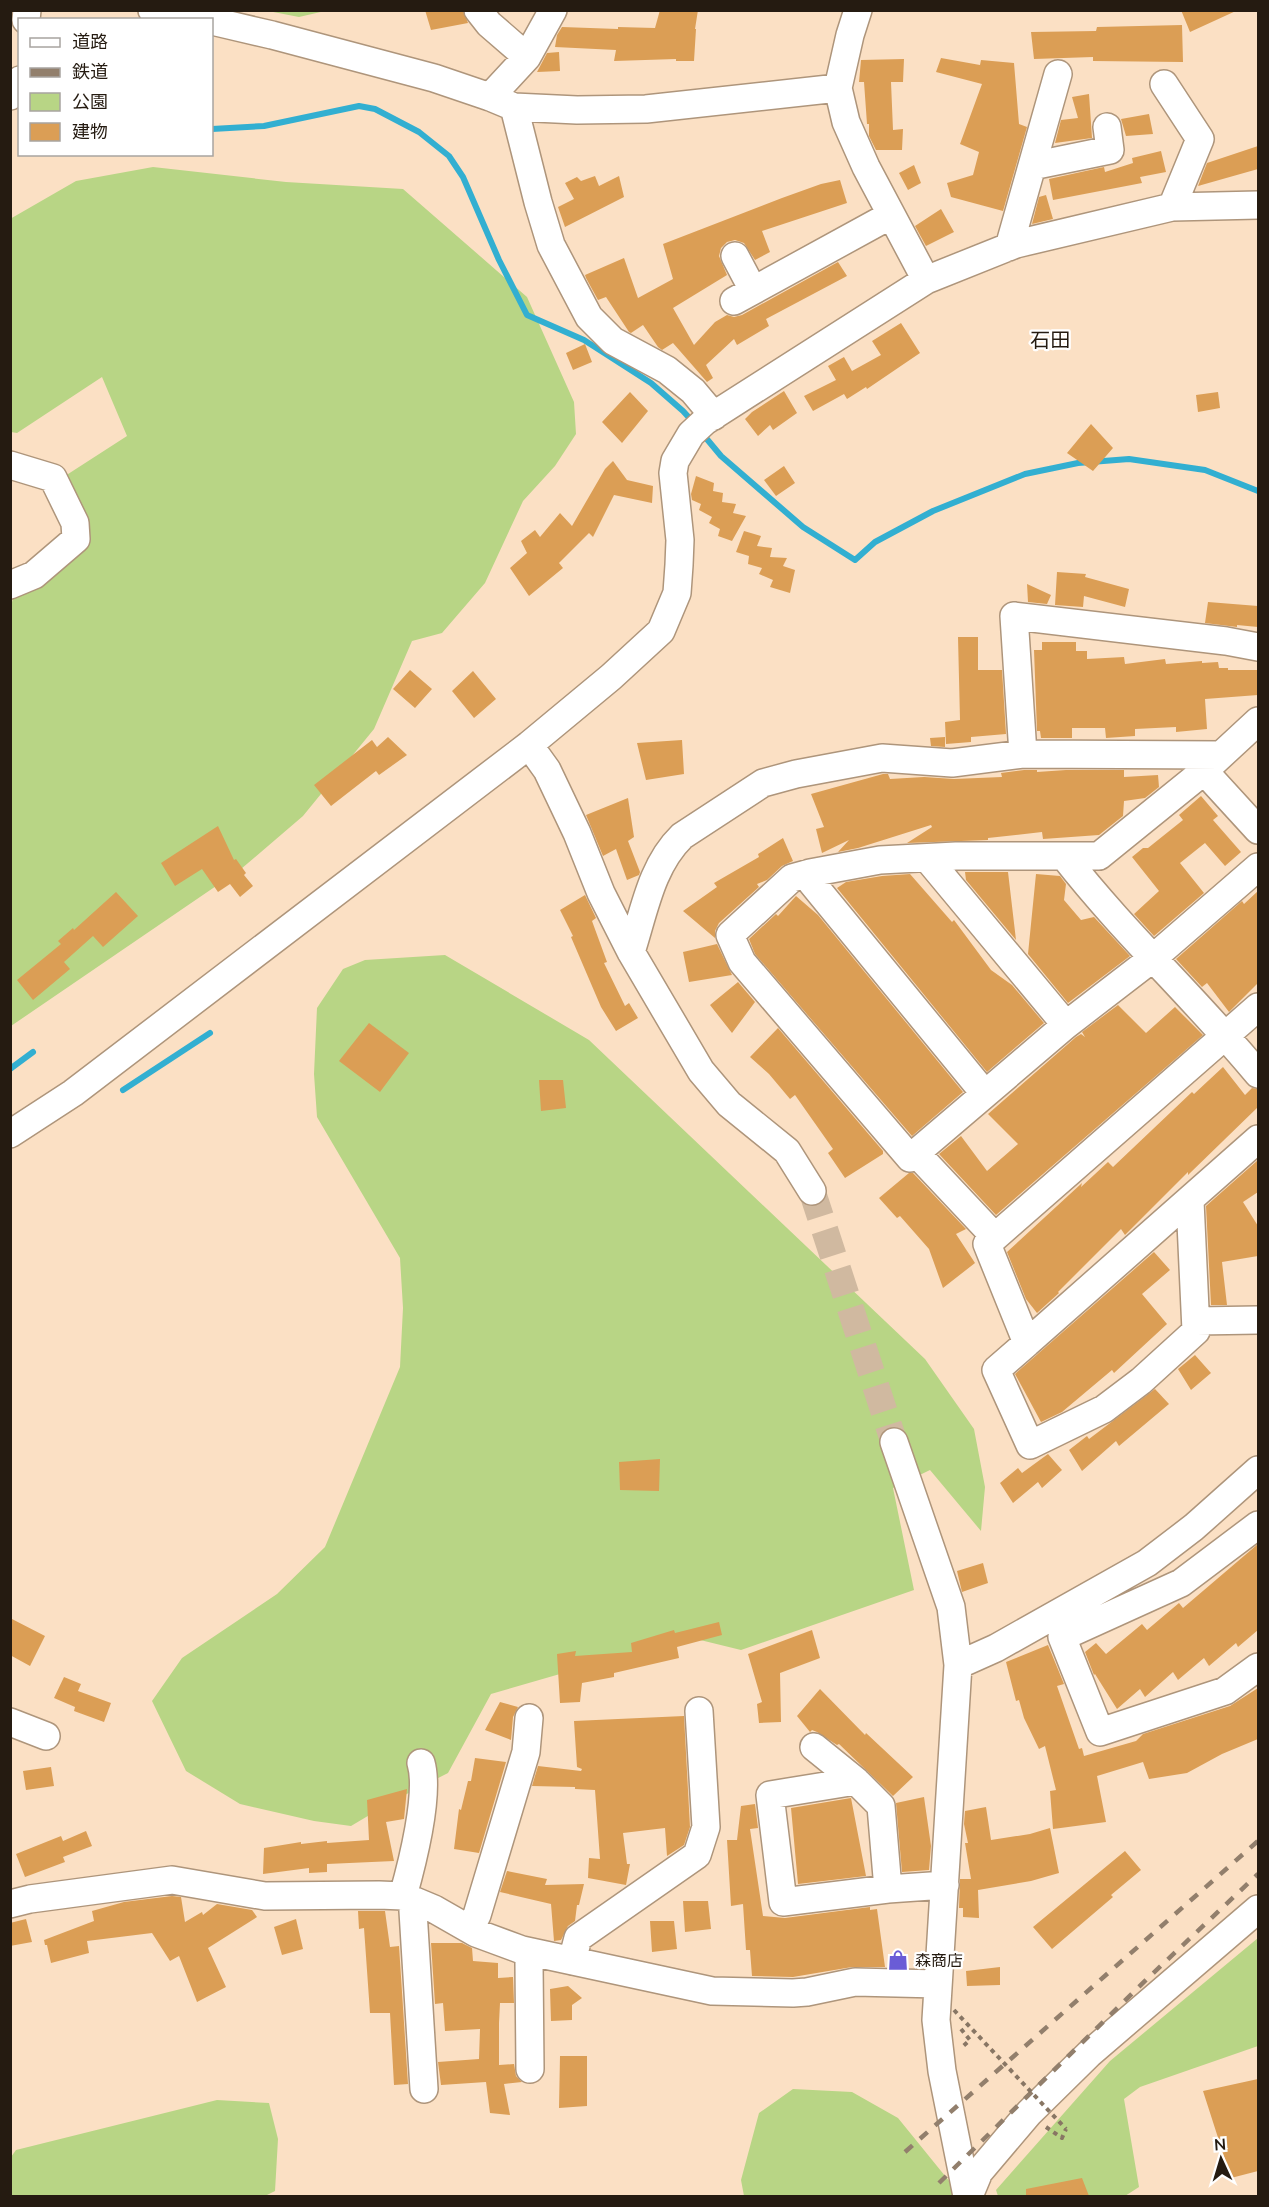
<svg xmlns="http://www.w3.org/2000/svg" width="1269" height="2207" font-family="'Nunito Sans','Noto Sans JP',sans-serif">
<rect width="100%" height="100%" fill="#fbe0c4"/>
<!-- green -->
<path fill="#b8d585" d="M268,11H325L299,17Z
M153,167L286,182L403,189L527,297L574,402L576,434L555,466L523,501L485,583L442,633L412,641L374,729L303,816L241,869L11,1026V606L20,571L70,528L65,476L127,436L102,377L17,433L11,432L10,219L76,181Z
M445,955L589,1040L925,1359L974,1429L985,1487L981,1531L930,1470L893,1488L914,1590L741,1650L688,1637L491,1694L448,1773L393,1801L351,1826L314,1821L240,1804L186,1771L152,1701L182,1658L277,1594L325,1547L400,1367L403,1308L400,1258L317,1117L314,1074L317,1008L343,969L365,960Z
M1258,1938V2046L1140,2087L1124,2099L1139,2187L1125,2196H998L996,2190L1110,2061Z
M793,2089L852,2092L898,2118L954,2187L956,2196H744L741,2180L759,2113Z
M217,2100L269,2103L278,2139L275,2191L265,2196H11V2157L16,2150Z"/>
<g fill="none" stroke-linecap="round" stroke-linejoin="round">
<!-- stream -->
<path stroke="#32afd1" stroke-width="6" d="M212,129L264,126L359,106L375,109L419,132L449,156L463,177L499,260L527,315L584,340L651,383L683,411L693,422
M701,432L721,456L803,527L855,560L875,542L933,511L1025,474L1078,463L1129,459L1205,470L1258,491
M10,1069L33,1052
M123,1090L210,1033"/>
</g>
<!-- building -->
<path fill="#db9e55" d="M425,10H463L468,23L431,30Z
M660,10H698L695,29H696L694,61H676V59L614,61L616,50L555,47L557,35L562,27L618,29V27L655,28Z
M1181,10H1238L1190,32Z
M1182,25L1183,62L1093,61V57L1034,59L1031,32L1096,31L1097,27Z
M559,52L560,71L537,72L547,53Z
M941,58L980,65L981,60L1014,63L1019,124L1027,127L1003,211L951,197L947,183L973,175L979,152L960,144L982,84L936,72Z
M904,59L903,82H891L893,130L903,129L902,150H876L869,136V124H867L864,82H859L861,60Z
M1089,94L1092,138L1055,143L1061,120L1078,118L1072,97Z
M1149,114L1153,134L1126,136L1121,119Z
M1258,146V169L1198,186L1207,163Z
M1161,151L1166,172L1140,177L1142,183L1053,200L1049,179L1104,167L1105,172L1133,163L1132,158Z
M914,165L921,183L908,190L899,173Z
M595,176L599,186L619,176L624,197L565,227L558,207L574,199L565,183L577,177L581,181Z
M840,180L847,203L762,231L770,252L755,260L744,243L735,240L727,242L721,248L719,256L727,275L673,308L694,345L715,322L727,315L734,317L742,315L838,262L847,276L766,319L769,326L737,345L734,339L706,365L713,378L707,382L673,343L662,350L658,347L643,325L631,333L629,332L606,297L598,300L586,278L585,275L624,258L638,298L673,279L663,244L782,198L821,184Z
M1046,195L1053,219L1032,224L1039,197Z
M941,209L954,232L926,246L915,226Z
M901,323L920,353L867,389L866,387L847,399L844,394L813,411L804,396L836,380L828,366L844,357L852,371L881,355L872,341Z
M585,344L592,362L573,370L566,353Z
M784,391L797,413L773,430L770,425L758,436L745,419L752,412Z
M630,392L648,411L622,443L602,422Z
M1218,392L1220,408L1198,412L1196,395Z
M1091,424L1113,448L1093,471L1067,453Z
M613,461L627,480L653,486L652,503L614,495L593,537L589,533L559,563L563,568L529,596L510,568L527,553L521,541L535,530L540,537L560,513L572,526L605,469Z
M784,466L795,483L776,496L764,480Z
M696,476L714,483L713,491L723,493L722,502L736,504L733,513L746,516L732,541L718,536L720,529L709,523L712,517L699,510L701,504L692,500L691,494Z
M744,531L761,536L757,546L772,548L770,557L787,558L783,566L795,570L790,593L770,587L773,580L759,574L762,568L748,564L749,556L736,552Z
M1057,572L1086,574L1085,577L1129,589L1125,607L1084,596L1083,607L1055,605Z
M1027,584L1051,595L1047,604L1028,602Z
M1208,602L1258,606V627L1237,625V627L1205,623Z
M958,637H978V670H1002L1006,734L971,737V742L946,744L945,722L960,720Z
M1042,642H1076V651H1087V659L1124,657L1125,664L1165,659L1166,664L1202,661V663L1218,662L1219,668H1228V670H1258V695L1205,699L1207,729L1176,732V727L1135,729V736L1106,738L1105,728H1072V738H1041L1040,731H1037L1034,650H1042Z
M410,670L432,689L415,708L393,689Z
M473,671L496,699L474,718L452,691Z
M388,737L407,755L379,775L376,771L331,806L314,785L372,740L377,747Z
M945,737V747L931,746L930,738Z
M682,740L684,774L646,780L637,743Z
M1024,770H1037V772L1066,770H1124V777L1158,775L1159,787L1145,798L1124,801L1123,816L1099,835L1043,839L1042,832L988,838V840L907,843L932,827L931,825L858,848L838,852L849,840L822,853L816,829L824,827L811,794L883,774H888L890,779L924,777L954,779L1002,777L1001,773Z
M1201,796L1218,816L1213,820L1241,852L1225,866L1205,843L1180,863L1204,893L1154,936L1134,914L1159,891L1132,857L1143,848H1148L1183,820L1179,815Z
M628,798L634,837L628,841L640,872L639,875L627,880L616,849L603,856L586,815Z
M218,826L234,860L236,859L246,873L244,875L253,886L240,897L230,884L218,892L202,869L175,886L161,863Z
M783,838L793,861L782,866L767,880L757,884L759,887L719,923L715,931V938L683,911L717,887L714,883L759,857L758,854Z
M965,872H1008L1016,940L966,880Z
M910,874L952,922L954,920L991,970L1012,985L1044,1023L987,1072L837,888L846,882L882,876Z
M1036,874L1060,876L1066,884L1064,900L1081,920L1094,917L1130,956L1068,1003L1028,954Z
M1258,891V983L1229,1012L1207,983L1202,987L1176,959L1242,901L1244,904Z
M116,892L138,916L103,947L93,936L64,962L70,969L33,1000L17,980L61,944L58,941L73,928L74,930Z
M585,895L596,918L592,921L607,962L604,963L625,1006L629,1003L638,1018L616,1031L601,1007L571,937L573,936L560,910Z
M796,896L818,915L963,1092L912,1136L755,954L749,939L776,914L778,916Z
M717,944L732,975L689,982L683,952Z
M738,982L755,1002L732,1033L710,1005Z
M1118,1005L1146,1033L1175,1007L1203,1035L996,1215L939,1154L961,1136L987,1171L1018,1144L988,1114L1076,1037L1081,1034L1085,1037L1082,1032Z
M369,1023L409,1053L380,1092L339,1061Z
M778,1028L883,1151V1154L845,1178L828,1153L833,1149L795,1095L790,1099L769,1074L750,1057Z
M1223,1067L1245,1095L1252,1088L1258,1089V1107L1188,1175V1172L1125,1235L1121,1229L1058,1292L1059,1293L1037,1313L1026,1299L1007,1252L1082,1183L1081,1187L1108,1162L1113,1167L1192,1092L1194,1094Z
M539,1080H563L566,1108L541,1111Z
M1258,1160V1192L1243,1202L1258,1226V1256L1222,1262L1227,1305H1211L1206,1206Z
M909,1173H913L966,1229L956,1234L975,1263L943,1288L929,1249L900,1216L897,1218L879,1198Z
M1154,1252L1170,1270L1142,1294L1167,1324L1114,1373L1112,1370L1062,1412L1041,1422L1015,1374Z
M1195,1355L1211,1373L1191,1390L1178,1369Z
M1155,1389L1169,1404L1119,1446L1116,1441L1082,1471L1069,1450L1087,1436L1089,1439Z
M1048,1454L1062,1470L1042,1488L1038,1482L1013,1503L1000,1483L1018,1468L1022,1473Z
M660,1459L659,1491L620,1490L619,1462Z
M1258,1544V1630L1238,1647L1236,1643L1209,1666L1204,1658L1178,1680L1173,1672L1145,1697L1140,1689L1117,1709L1095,1674L1094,1675L1085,1652L1096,1643L1106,1654L1142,1624L1147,1630L1179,1603L1183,1608Z
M983,1563L988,1583L962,1592L957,1571Z
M10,1618L45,1636L30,1666L10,1655Z
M719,1622L722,1635L677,1647L679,1658L614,1673V1677L582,1683L580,1702L560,1703L557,1654L576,1651L575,1656L632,1652L631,1643L674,1630L675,1633Z
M812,1630L820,1658L780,1673L781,1722L759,1723L757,1704L762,1702L748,1654Z
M1048,1645L1064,1684L1057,1686L1079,1749L1082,1748L1084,1756L1136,1741L1143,1734L1230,1706L1258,1688V1739L1222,1754L1187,1773L1149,1779L1143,1762L1097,1776L1106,1822L1053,1829L1050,1791L1056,1790L1045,1746L1039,1749L1024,1718L1019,1700L1016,1701L1006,1662Z
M64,1677L81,1684L78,1691L111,1703L104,1722L74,1711L75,1707L54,1698Z
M820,1689L865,1735L866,1733L913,1777L893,1796L839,1744L837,1745L817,1732L812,1730L810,1732L797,1716Z
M500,1702L518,1707L513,1717L511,1740L485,1730Z
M684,1716L690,1827L684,1845L667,1856L665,1828L623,1833L627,1864H630L626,1885L588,1878L589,1858L600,1859L595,1790L575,1789V1787L532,1786L538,1766L581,1771L582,1769L577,1767L574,1721Z
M475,1758L506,1762L479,1853L454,1849L459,1809L461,1810L468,1781H471Z
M51,1767L54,1786L26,1790L23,1771Z
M407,1789L404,1819L386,1822L394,1861L327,1864V1872L309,1873V1868L263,1874L264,1848L301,1842V1844L327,1841V1843L369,1840L367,1800Z
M924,1797L931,1846L929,1870L902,1872L896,1803Z
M851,1798L866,1876L798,1884L791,1808Z
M755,1804L758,1828L750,1829L763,1916L785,1918L870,1907V1910L877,1909L885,1967H852L793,1977L752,1976L750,1950H746L743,1904L731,1906L727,1840H737L741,1806Z
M986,1807L991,1840L1030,1834L1050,1828L1059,1873L1031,1881L978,1890L979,1918L963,1917V1908H959L960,1879H971L965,1843H968L964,1824L965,1811Z
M86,1831L92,1846L63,1857L65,1862L25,1877L16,1854L61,1836L63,1841Z
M1125,1851L1141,1870L1111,1895L1113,1897L1052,1949L1033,1927Z
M507,1871L547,1879L545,1885L584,1884L579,1905H577L575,1921L568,1926L561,1940L554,1941L551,1904L500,1892Z
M172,1896L181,1897L185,1922L202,1912L203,1915L217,1904L252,1910L257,1917L208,1948L226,1987L197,2002L179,1956L170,1961L152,1933L87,1941L89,1953L51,1963L47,1945H45L44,1940L94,1921L92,1911L124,1902Z
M683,1901H708L711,1929L685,1932Z
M358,1911H385L390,1947L399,1946L408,2084L394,2085L390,2013H370L364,1928L359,1929Z
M26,1919L32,1942L10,1946V1923Z
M296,1919L303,1949L282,1955L274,1927Z
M650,1921H674L677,1949L652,1952Z
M431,1943H462L472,1948L473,1961L498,1963V1978L513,1977L514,2003H500L499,2023V2065L514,2064L516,2076L522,2082L504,2084L510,2115L490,2113L486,2082L441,2085L438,2062L479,2059L480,2029L445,2031L443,2003L435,2004Z
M1000,1967V1985L967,1986L966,1971Z
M568,1986L582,1998L572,2005V2020L551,2021L550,1989Z
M560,2056H587V2106L559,2108Z
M1258,2079V2171L1231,2178L1203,2091Z
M1082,2178L1089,2196H1026V2189Z"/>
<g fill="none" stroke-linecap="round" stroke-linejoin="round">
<!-- minor-tunnel -->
<path stroke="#d0b9a0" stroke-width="27" stroke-dasharray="27 14" stroke-linecap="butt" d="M812,1191L894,1442"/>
<!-- minor casing -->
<g stroke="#ae957b" stroke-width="30">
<path id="minor" d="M152,10L176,12L206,20
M478,10L489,24L527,57
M858,10L850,35L838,88L846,122L866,167L926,280
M26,20L27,10
M212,21L272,35L434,78L490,97L514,107L577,110L646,109L838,88
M1164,84L1200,139L1172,207
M10,96L20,80
M490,97L527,57L553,10
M514,107L538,202L551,245L589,317L613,341L667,370L693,391L714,416
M1032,166L1110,150L1107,127
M1009,247L1058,74
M735,256L753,290
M734,301L891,215
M10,465L53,478L75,523L76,539L34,575L10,585
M1258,721L1204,771L1099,856H956L880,860L810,873L792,878L730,935L742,962L910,1158L1066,1025L1153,958L1258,867
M529,745L547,770L577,833L601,893L631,952L701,1071L729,1104L787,1151L812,1191
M1023,754L1014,616L1226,641L1258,647
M1204,771L1258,830
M1064,856C1124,933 1196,999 1258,1074
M927,858L1066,1025
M810,873L812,883L985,1094
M631,952C644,912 651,866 682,836L763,783L796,774L882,758L952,763L1023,754L1221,755
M1258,1007L987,1244L1027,1343L1258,1139
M10,1134L73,1093L529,745L611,677L661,631L677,593L679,565L680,540L673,473L675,461L691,434L705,421L926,280L1016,244L1172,207L1258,205
M916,1153L995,1237
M1197,1321L1258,1320
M1027,1343L996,1370L1030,1445L1104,1409L1141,1381L1196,1331L1190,1201
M894,1442L951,1607L958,1665
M1258,1525L1181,1583L1062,1637L1100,1732L1225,1691L1258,1667
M10,1722L46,1736
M814,1747L856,1781L881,1806L888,1889
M856,1781L770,1795L783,1902L888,1889L945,1885
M403,1896C412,1864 430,1794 421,1763
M417,1902L413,1911L424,2089
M10,1904L30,1899L172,1880L265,1896L379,1895L403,1896L434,1909L476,1933L522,1950L712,1991L793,1993L807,1992L855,1982L938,1984
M470,1929L477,1915L526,1752L529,1718
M572,1961L578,1938L697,1855L706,1827L699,1711
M530,2069L529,1963L531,1952
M967,2196L942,2071L936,2020L958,1665L996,1648L1147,1563L1194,1527L1258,1470
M969,2196L979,2172L1029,2113L1089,2054L1258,1909"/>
</g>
<!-- path -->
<path stroke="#887664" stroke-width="4" stroke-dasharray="4.5 4.5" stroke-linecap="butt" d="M961,2029L970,2040L961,2048
M1046,2127L1062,2138L1066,2129"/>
<!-- minor -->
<use href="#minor" stroke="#fff" stroke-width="27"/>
<!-- rail -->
<path stroke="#927f6c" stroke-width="4.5" stroke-dasharray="10 10" stroke-linecap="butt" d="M905,2152L1258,1841
M939,2183L1147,1979L1258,1874"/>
<!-- path-bridge -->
<path stroke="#887664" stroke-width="4" stroke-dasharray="4.5 4.5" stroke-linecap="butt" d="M954,2010L1066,2129"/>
</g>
<!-- icons -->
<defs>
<g id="shop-bare" transform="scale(1.62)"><path d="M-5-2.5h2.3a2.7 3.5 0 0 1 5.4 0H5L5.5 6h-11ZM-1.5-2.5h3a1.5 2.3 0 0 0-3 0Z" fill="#6a5cd6" stroke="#fff" stroke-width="2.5" paint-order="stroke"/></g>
</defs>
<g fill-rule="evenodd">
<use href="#shop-bare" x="898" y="1960"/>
</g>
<g text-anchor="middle" stroke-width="4.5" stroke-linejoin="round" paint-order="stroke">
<!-- poi labels -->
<g font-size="16" fill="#251b11" stroke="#fff" text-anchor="start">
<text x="915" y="1966">森商店</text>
</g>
<!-- quarter labels -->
<g font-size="20" fill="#251b11" stroke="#fff">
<text x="1050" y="347">石田</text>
</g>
</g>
<!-- border -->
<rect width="1269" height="2207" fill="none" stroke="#251b11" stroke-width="24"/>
<!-- legend -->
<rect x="18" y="18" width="195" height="138" fill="#ffffff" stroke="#a8a4a0" stroke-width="1.5"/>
<rect x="30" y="38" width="30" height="9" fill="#ffffff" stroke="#a8a4a0" stroke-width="1.5"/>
<text x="72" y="48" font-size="18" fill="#251b11">道路</text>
<rect x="30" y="68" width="30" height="9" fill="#927f6c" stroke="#a8a4a0" stroke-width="1.5"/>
<text x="72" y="78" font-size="18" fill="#251b11">鉄道</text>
<rect x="30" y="93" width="30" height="18" fill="#b8d585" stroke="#a8a4a0" stroke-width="1.5"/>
<text x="72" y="108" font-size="18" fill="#251b11">公園</text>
<rect x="30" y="123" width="30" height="18" fill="#db9e55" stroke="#a8a4a0" stroke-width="1.5"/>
<text x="72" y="138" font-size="18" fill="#251b11">建物</text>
<!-- north arrow -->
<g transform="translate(1221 2159) rotate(356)" stroke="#ffffff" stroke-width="4.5" paint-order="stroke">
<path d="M0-4.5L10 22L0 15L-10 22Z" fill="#251b11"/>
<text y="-9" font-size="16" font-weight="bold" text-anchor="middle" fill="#251b11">N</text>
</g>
</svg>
